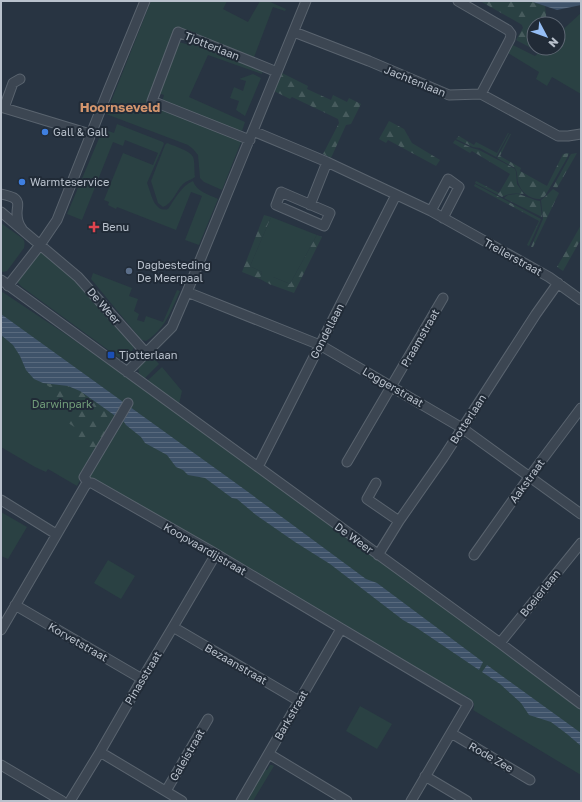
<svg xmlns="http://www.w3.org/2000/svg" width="582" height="802" font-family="'Golos Text',sans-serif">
<defs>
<pattern id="forest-firs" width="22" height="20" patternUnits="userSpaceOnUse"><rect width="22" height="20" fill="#2a4143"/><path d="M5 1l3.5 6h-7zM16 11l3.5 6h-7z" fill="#475b5d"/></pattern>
<pattern id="water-rules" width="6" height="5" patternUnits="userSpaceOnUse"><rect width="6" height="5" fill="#3f536a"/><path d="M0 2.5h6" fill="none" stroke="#596a7e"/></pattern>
</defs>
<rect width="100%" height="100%" fill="#283442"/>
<!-- green -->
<path fill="#2a4143" d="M151,1H227L223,9L248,22L260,1H268L286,9L285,11L273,7L253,60L177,30L149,103L243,137L222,190L204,182L200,178L198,155L193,149L188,145L106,114Z
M581,13V94L552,77L547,86L536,79L539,72L508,53L513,45L535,56L544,48H558V34Z
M189,38L263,70L262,74L208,55L189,97L245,122L242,131L211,121L162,102L164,95L158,93L179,42L186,44Z
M253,74L261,78L245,116L236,110L239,101L230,98L234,87L243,91L246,81L239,79Z
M117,124L163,142L164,144L147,183C150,190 152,202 158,207C161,210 165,210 168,209C175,199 181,186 193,181C197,192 208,194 218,199L199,245L185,240L202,196L191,192L176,230L117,207L116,209L108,205L109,202L104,200L123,153L153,165L158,153L125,140L123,146L113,142L82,220L67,214L103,129L114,133Z
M167,143C174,146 191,151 193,157C195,161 194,172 195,177C191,180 186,181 183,184C176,191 173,203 163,207L158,203L151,181L165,145Z
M271,217L317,235L290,284L273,277L268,282L269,284L260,279L262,272L251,267L250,266Z
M1,223L22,238C25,241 25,243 24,248L7,271L3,272L1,271Z
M41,252C77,278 104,314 134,347C132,352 129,355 125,358H120L115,355L22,287L18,283V279L37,255Z
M93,273L132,288L129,296L138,299L134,311L139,314L137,320L144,322L146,316L163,322L177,290L180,291C171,311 165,329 146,341L142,340L139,337L91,279Z
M1,291L64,333L142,388L581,707V775L473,710L474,707V703L467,696H463L342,623L337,622L82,477L77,486L48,469L46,472L35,467L1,447Z
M151,355L159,364L144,379L139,375L138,366Z
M162,367L182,391L179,404L147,381Z
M1,512L27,527L8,559L1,556Z
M108,560L135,576L121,599L94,583Z
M360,706L392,724L377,749L346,731Z
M270,765H272L274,766L253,801H245L264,769L267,770Z"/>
<!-- forest -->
<path fill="url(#forest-firs)" d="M480,1H530L545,6L547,24H534V48H536L535,50L516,40L523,28L522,25L519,23Z
M280,72L308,86L307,89L331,100L333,95L347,102L349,98L361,104L351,124L346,125L331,158L323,154L339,123L338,119L292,97L290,99L272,90Z
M389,121L404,129L412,143L440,160L436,166L388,140L386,143L379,139Z
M508,133H509L496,157L480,148L473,147L456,139L459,136L474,145L476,142L497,153Z
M510,134H511L500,156L521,168L520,171L547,186L563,154L569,153L567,158L545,196L540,199C529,199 521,192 518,182C517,177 518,173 515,168L497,158Z
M455,140L472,148L479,150L506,164L515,169L516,172L517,184L524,194C516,193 509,193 502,197L475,183L476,181L499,193L510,174L472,151L470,153L453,143Z
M577,153L557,188L553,187L571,154Z
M475,184L541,219L529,246L527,245L539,221L474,186Z
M553,189L559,193L533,247H531L543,219L541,200L546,196Z
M517,194C525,195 532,200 540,201L542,217L504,198L508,195Z
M264,215L271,217L250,266L251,267L262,272L260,279L242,272Z
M581,225V239L563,271L557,267Z
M317,235L322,237L294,293L269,284L268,282L271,277H273L290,284Z
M44,383L68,386L80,391L117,418L96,454L70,440L76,428L62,419L70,409L52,397L55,391Z"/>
<!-- water -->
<path fill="url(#water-rules)" d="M530,1H581V5L557,10Z
M1,314L244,489L366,579L377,583L483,662L479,670L417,628L403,620L330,564L295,542L256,515L237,499L232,498L205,478L188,475L183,470L176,467L167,455L145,443L141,437L126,425L124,422L80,391L68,386L43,383L34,379L26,370L20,356L13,345L1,335Z
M487,665L581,733V746L567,734L551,722L529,715L521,703L500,684L482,672Z"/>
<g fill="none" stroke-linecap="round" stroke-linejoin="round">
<!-- minor casing -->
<g stroke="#5a646f" stroke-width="11">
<path id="minor" d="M458,1L508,30L511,34L510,39L481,94
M294,32L369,61L449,95L481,94L558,136H568L581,134
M1,107L90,134
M4,108L13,83L20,79
M253,131L327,162L431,211L549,277L581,300
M250,140L152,101L178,32L277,72
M281,192L330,213L324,226L276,205Z
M1,194C5,195 10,196 14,198C20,202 17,207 17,213C17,219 18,224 22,229
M310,205L327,162
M431,211L448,179L459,187L443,218
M1,212L78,277L146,353
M1,280L500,643L581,704
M8,286L40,245L57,220L108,91L145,1
M187,292L320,345L462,428L581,514
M127,372L172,327L187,292L306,1
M347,462L443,298
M258,467L396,195
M88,483L84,477L128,403
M376,483L367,499L399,521
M1,500L56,534
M378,555L399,521L443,458L536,314L558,283
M474,555L530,476L581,408
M15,605L142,679
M173,627L299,701
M1,630L85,486L88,483H92L211,551L468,704L411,801
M500,643L581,543
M451,733L530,780
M100,752L182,801
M269,754L347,801
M1,765L62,801
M425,776L467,801
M166,791L208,719
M70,801L100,752L142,679L173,627L216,554
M241,801L341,629"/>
</g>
<!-- minor -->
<use href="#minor" stroke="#3c4652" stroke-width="9"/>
</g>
<!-- markers -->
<g fill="#3f7fe0" stroke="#212b37" stroke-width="1.5">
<circle cx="45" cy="132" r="4"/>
<circle cx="22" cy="182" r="4"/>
</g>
<path fill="#e0444e" stroke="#212b37" stroke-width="1.5" d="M92 221h4v4h4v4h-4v4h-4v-4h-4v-4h4z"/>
<circle fill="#5c6f8a" stroke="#212b37" stroke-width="1.5" cx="129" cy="271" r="4"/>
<rect fill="#1a4fb4" stroke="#212b37" stroke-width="1.5" x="107" y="351" width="8" height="8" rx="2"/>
<g text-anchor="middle" stroke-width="4" stroke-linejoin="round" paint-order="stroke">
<!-- street labels -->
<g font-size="11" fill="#b9c1cc" stroke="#212b37">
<text transform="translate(212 46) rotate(22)" y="4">Tjotterlaan</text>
<text transform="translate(415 81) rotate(22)" y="4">Jachtenlaan</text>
<text transform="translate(513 257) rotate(29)" y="4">Treilerstraat</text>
<text transform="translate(104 306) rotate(49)" y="4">De Weer</text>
<text transform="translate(327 331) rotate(-63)" y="4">Gondellaan</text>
<text transform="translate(420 338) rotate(-60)" y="4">Praamstraat</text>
<text transform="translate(393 387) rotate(30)" y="4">Loggerstraat</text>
<text transform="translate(468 419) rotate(-57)" y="4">Botterlaan</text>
<text transform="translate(527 481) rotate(-54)" y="4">Aakstraat</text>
<text transform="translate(354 538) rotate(36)" y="4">De Weer</text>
<text transform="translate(205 549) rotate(30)" y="4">Koopvaardijstraat</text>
<text transform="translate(540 593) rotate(-51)" y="4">Boeierlaan</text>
<text transform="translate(78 642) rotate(30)" y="4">Korvetstraat</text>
<text transform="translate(236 664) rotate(30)" y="4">Bezaanstraat</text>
<text transform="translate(143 678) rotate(-59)" y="4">Pinasstraat</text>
<text transform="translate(291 715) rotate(-60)" y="4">Barkstraat</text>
<text transform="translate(187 755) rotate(-60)" y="4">Galeistraat</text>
<text transform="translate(491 757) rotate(30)" y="4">Rode Zee</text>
</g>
<!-- poi labels -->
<g font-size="11" fill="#b9c1cc" stroke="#212b37" text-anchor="start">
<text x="53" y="136">Gall &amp; Gall</text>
<text x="30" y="186">Warmteservice</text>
<text x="102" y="231">Benu</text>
<text x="137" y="269">Dagbesteding<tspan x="137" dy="13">De Meerpaal</tspan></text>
<text x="119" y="359">Tjotterlaan</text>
</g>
<!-- park labels -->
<g font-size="11" fill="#719c79" stroke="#212b37">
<text x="62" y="408">Darwinpark</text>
</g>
<!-- quarter labels -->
<g font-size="13" font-weight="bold" fill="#d3956d" stroke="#212b37">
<text x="120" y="112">Hoornseveld</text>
</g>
</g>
<!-- border -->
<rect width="582" height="802" fill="none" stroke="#b9c1cc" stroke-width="4"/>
<!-- north arrow -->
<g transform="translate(546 36) rotate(131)"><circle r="19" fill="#212b37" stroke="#5e6773"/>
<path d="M0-3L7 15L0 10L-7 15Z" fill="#95bef5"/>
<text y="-6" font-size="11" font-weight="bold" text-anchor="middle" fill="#b9c1cc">N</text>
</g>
</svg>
